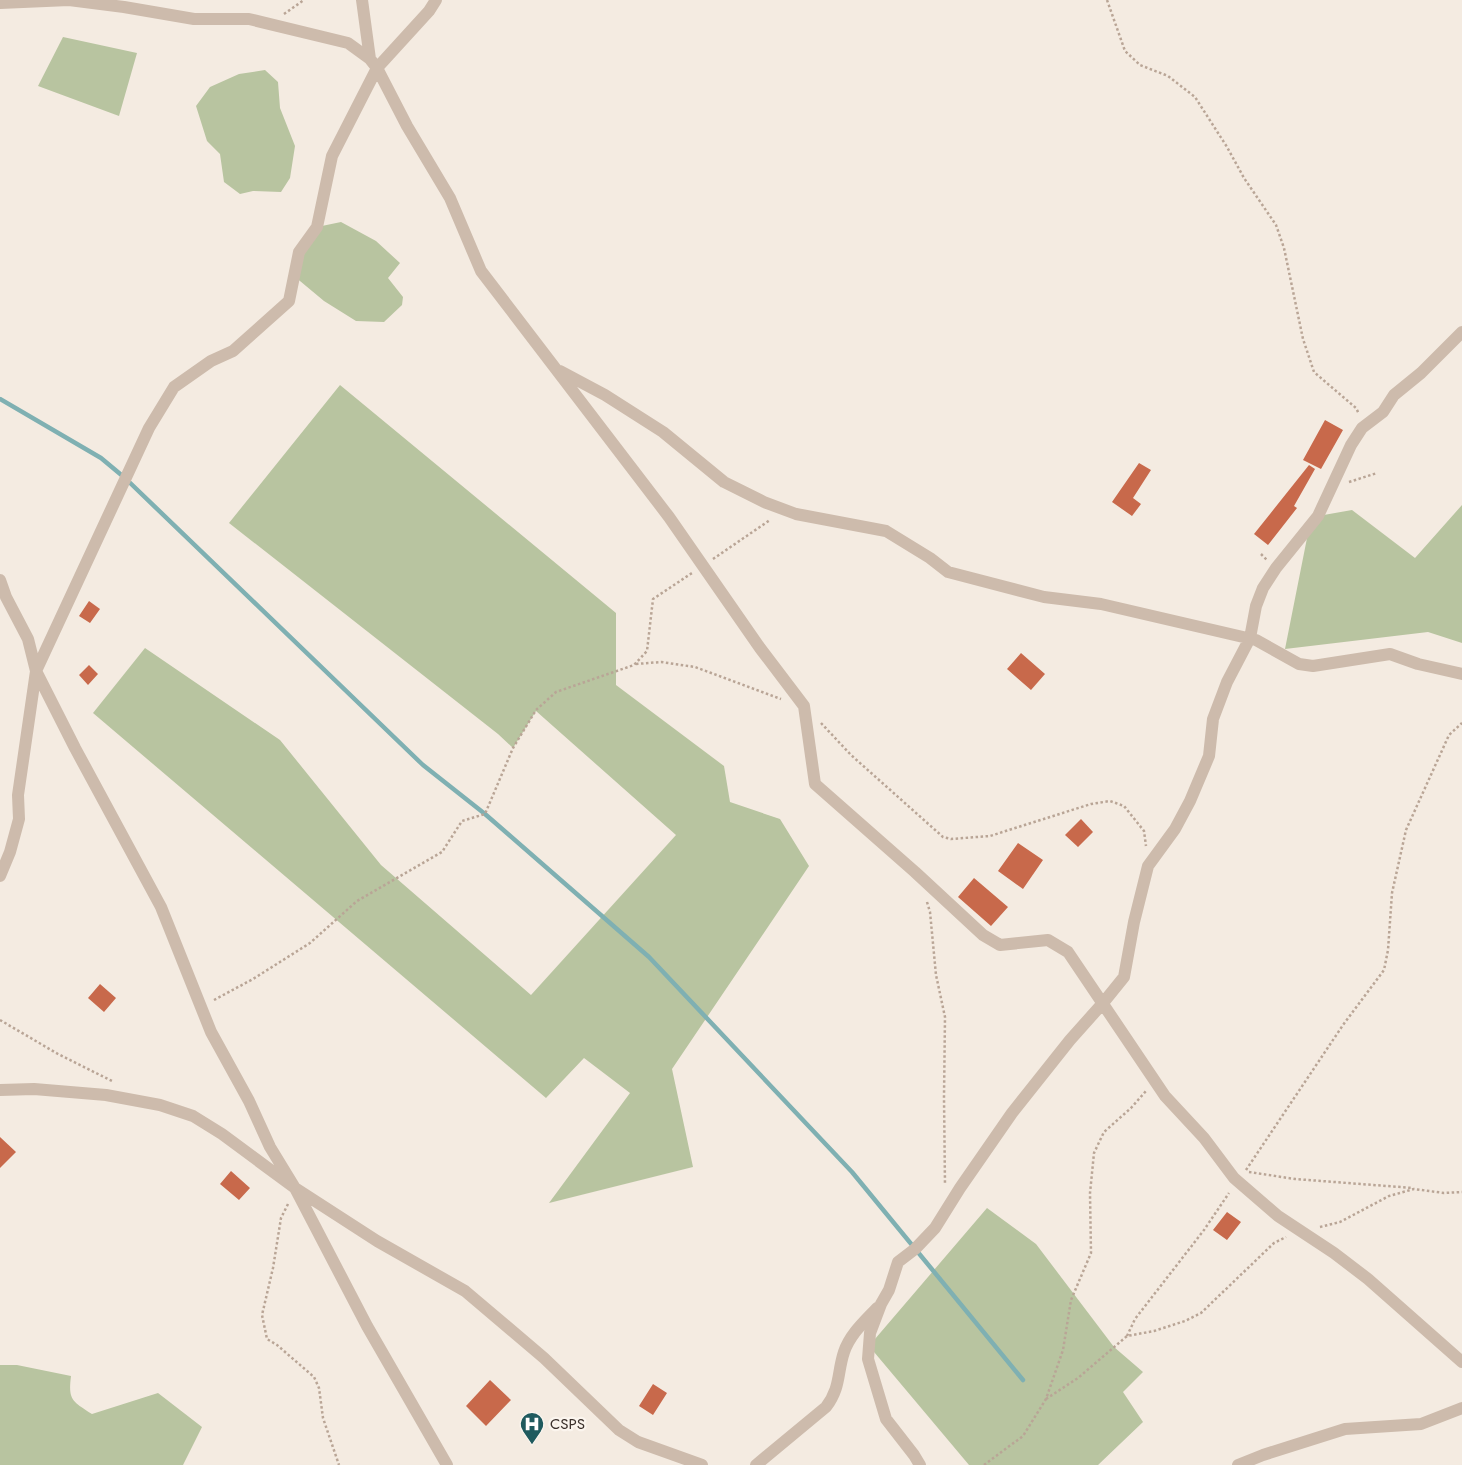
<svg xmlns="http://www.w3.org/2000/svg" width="1462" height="1465" font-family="Jost,sans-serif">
<rect width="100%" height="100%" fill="#f4ebe1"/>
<!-- green -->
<path fill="#b8c4a0" d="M63,37L137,53L119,116L38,86Z
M265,70L278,82L280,108L295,146L290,178L281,192L253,191L240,194L224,182L220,154L207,141L196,106L210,87L239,74Z
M341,222L376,241L400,263L388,278L403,297L402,305L384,322L356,321L324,301L294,276L317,227Z
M340,385L616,613V685L724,766L730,802L780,819L809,866L672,1069L693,1167L549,1203L630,1093L584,1058L546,1098L93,713L145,648L280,740L381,865L531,995L676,835L536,711L513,748L498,734L229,523Z
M1462,505V643L1428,632L1285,649L1309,528L1318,516L1352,510L1415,558Z
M987,1208L1036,1244L1114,1347L1143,1372L1123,1392L1143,1422L1098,1465H969L869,1346Z
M0,1365H17L71,1376C68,1400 72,1401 92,1414L158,1393L202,1427L183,1465H0Z"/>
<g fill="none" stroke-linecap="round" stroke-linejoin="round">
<!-- stream -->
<path stroke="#7fb0b2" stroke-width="4.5" d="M0,399L101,458L125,478L423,765L485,814L649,957L852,1172L1023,1380"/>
</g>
<!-- building -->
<path fill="#c8694b" d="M1325,420L1343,430L1321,469L1303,460Z
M1139,463L1151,470L1133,498L1141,504L1132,516L1112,502Z
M1309,465L1315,469L1294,506L1297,508L1268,545L1254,534Z
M89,601L100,609L90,623L79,616Z
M1021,653L1045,674L1031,690L1007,669Z
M89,665L98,674L88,685L79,675Z
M1081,819L1093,832L1078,847L1065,835Z
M1018,843L1043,860L1023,889L998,871Z
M974,878L1008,907L991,926L958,897Z
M100,984L116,998L104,1012L88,998Z
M0,1137L16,1152L0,1168Z
M231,1171L250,1188L239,1200L220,1184Z
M1227,1212L1241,1222L1227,1240L1213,1230Z
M490,1380L511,1400L486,1426L466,1406Z
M653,1384L667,1393L653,1415L639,1406Z"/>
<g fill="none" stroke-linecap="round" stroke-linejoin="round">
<!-- path -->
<path stroke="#b9a596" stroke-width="2.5" stroke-dasharray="2.5 2.5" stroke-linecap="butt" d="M1107,0L1125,51L1140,65L1168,76L1195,97L1227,147L1244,178L1276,225L1284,248L1303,339L1314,372L1356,408L1359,414
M284,14L304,0
M1349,482L1377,473
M1261,554L1267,560
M713,559L770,520
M636,664L661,662L695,667L781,699
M821,723L851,755L943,837L951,839L990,836L1091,804L1110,801L1124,806L1144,831L1146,846
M927,902L930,912L936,975L945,1017L944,1097L945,1185
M214,1000L253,979L310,943L357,901L442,852L462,821L485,814L513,748L536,710L556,692L634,665L647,651L653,599L692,573
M0,1020L58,1054L114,1082
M1246,1170L1343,1025L1384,970L1388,950L1392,893L1406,830L1449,735L1462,723
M1249,1172L1295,1179L1413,1188
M288,1204L281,1218L273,1268L262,1315L267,1339L277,1345L314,1377L319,1388L323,1418L339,1465
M1320,1227L1340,1222L1389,1196L1414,1189L1444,1193L1462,1192
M1127,1336L1135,1319L1204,1230L1229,1193
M1046,1399L1078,1378L1127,1336L1154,1331L1185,1321L1201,1313L1274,1243L1286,1237
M984,1465L1023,1436L1046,1399L1063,1350L1071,1300L1091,1253L1090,1193L1094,1153L1104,1132L1131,1108L1146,1091"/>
<!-- street -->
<path stroke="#cdbbac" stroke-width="12" d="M362,0L370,59
M0,3L69,0L124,7L194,19H249L348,43L370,59L377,68L407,126L450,198L481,271L669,517L760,648L804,706L815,784L915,872L983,935L1000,945L1048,940L1068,952L1165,1096L1204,1138L1234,1178L1278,1216L1334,1253L1368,1279L1462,1362
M560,371L605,395L663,432L724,482L764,502L796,514L886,531L930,558L948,572L1044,597L1101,604L1256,640L1299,664L1313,666L1390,654L1418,664L1462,674
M0,580L6,597L28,639L36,671L75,748L161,907L211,1032L249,1101L270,1147L295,1188L367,1326L447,1465
M0,876L10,852L19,819L18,795L36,671L149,428L174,387L211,361L233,351L289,301L299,252L317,227L332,156L377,68L429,11L436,0
M0,1090L34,1089L106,1095L160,1105L193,1116L222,1134L295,1188L377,1241L465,1291L544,1358L619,1430L638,1442L702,1465
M756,1465L826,1407C841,1387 837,1373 844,1352C850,1334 865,1321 877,1308
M920,1465L914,1455L886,1419L868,1359L870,1333L881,1304L889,1290L898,1262L915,1249L935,1228L960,1188L1012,1113L1070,1040L1103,1003L1124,977L1134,922L1148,866L1175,829L1190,801L1209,756L1213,719L1227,682L1250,638L1256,606L1263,588L1276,568L1318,516L1351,445L1362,428L1383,412L1394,395L1421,373L1462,332
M1238,1465L1263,1455L1345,1429L1421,1424L1462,1408"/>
</g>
<!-- icons -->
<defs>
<g id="hospital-pin" transform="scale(1.25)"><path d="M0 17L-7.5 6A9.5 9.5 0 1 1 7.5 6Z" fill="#1f5a5e" stroke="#fbf5ee"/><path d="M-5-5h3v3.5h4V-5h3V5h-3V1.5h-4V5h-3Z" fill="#fff"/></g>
</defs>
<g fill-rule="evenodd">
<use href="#hospital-pin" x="532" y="1424"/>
</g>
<g text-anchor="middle" stroke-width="4.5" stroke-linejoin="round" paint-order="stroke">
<!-- poi labels -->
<g font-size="15" fill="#3b302b" stroke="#fbf5ee" text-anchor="start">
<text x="550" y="1429">CSPS</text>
</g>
</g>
</svg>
